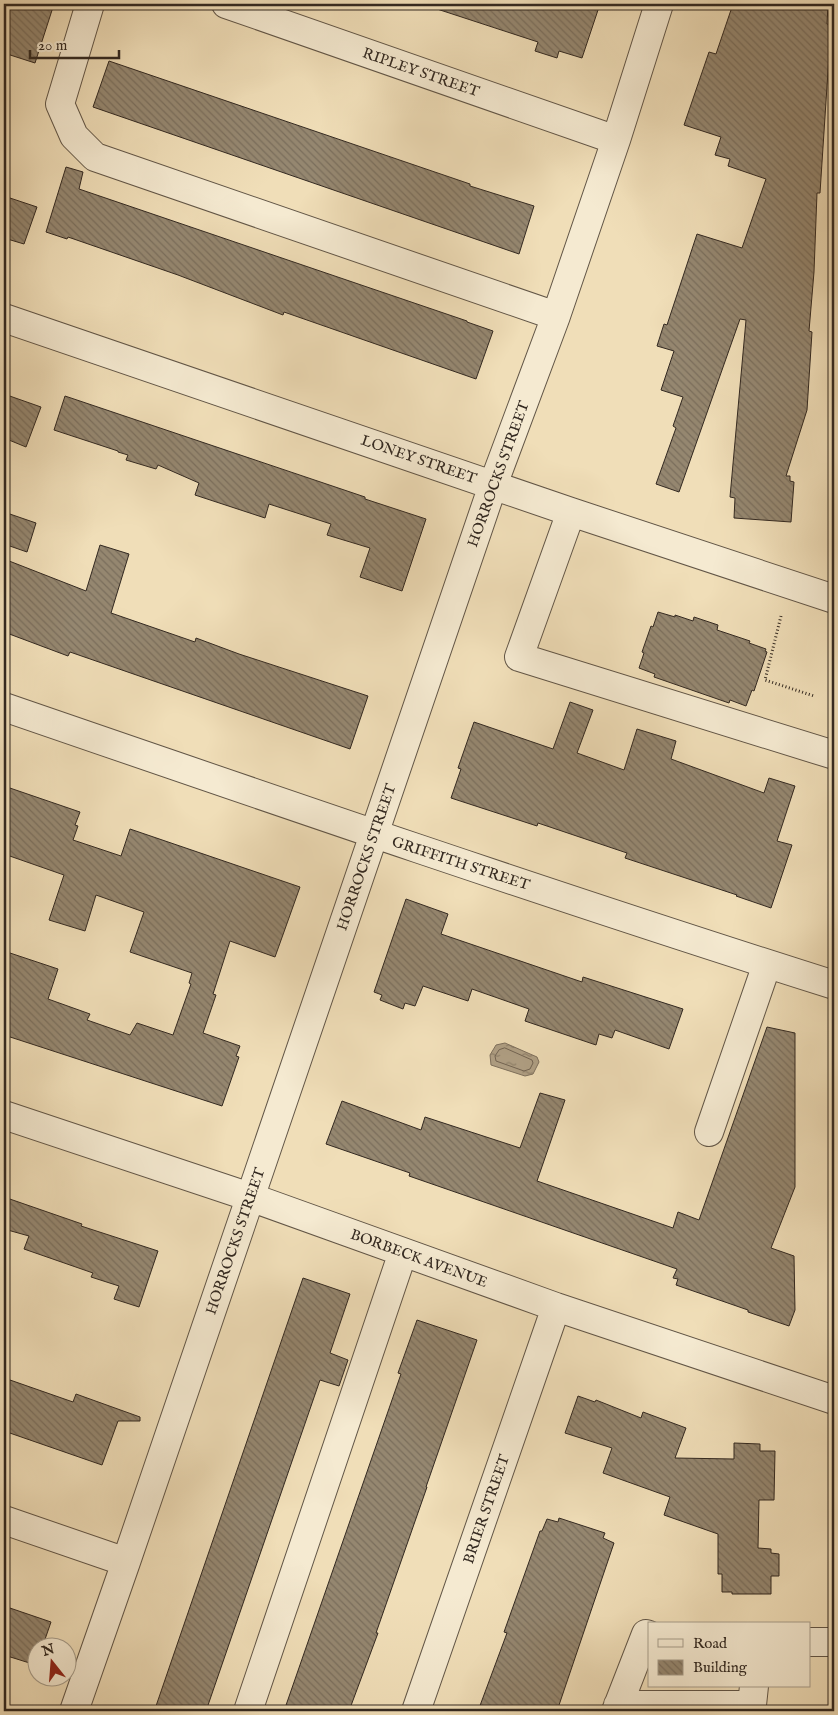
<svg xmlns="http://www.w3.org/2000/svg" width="838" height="1715" font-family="'IM FELL English',serif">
<defs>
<pattern id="water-ripples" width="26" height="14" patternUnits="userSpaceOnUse" patternTransform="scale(1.25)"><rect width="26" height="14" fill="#b0a085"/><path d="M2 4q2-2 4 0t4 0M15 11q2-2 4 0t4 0" fill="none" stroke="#90826c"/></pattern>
<pattern id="building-back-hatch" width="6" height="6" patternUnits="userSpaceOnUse" patternTransform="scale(1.25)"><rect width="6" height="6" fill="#958770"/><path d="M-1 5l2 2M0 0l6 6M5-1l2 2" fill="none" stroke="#7a6e5c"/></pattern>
</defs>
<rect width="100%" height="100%" fill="#f0deb8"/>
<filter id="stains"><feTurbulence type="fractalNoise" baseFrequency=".004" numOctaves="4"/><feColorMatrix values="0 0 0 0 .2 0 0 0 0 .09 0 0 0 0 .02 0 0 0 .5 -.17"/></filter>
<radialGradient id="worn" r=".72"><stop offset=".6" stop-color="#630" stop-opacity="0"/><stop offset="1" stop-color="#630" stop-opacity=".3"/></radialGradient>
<!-- water -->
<path fill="url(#water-ripples)" stroke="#7e705d" d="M505,1043L537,1057L539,1062L533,1074L525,1076L491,1065L490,1055L496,1045Z"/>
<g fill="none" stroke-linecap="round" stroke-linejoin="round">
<!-- shore -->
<path stroke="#726453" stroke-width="1" d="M505,1048L532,1060L533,1063L530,1069L524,1071L496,1061L495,1056L499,1050Z"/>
</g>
<!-- building -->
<path fill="url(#building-back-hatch)" stroke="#332921" d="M7,4H54L35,63L4,53V13Z
M435,4H600L582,58L559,51L557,58L535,51L538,42L434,8Z
M733,4H828L827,24L831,25L820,193H817L814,272L809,331L812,332L807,410L786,476H790V481L794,482L791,522L734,518L735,498L730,497L746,320L740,319L679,492L656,484L676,428L673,426L683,397L661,390L674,351L657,346L664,324L667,325L697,234L742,248L766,179L728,166L730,159L715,155L721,137L684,125L709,52L716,54Z
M109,61L470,184V186L534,206L519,254L93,107Z
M66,167L83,172L79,189L467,321V322L493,331L476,379L284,312L283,315L178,275L68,237L67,239L46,232Z
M4,196L37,207L24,244L4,238Z
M4,394L41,407L26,447L4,438Z
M65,396L365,497V499L426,519L402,591L360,577L370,548L327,535L331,524L269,504L265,518L195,495L199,483L158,465L156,469L126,460L128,455L118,452V451L54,430Z
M4,512L36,523L27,552L4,544Z
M100,545L129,554L111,613L195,642L196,638L239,654L368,696L350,749L70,652L68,656L4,632V559L86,591Z
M658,612L675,617V615L693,621L694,617L718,625L717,630L750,641L749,643L766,649L765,651L767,652L754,691L752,690L746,706L730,700L729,703L654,677L655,674L639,668L644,653L642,652L651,626L653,627Z
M570,702L593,710L577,753L624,770L637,729L676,741L671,759L764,793L769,778L795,786L777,841L792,845L771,908L736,896L737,895L625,858L627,853L538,823L537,826L451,798L461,769L458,768L474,722L553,749Z
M4,786L80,812L75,825L78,826L73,840L121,856L130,829L300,887L275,957L230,941L213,994L216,995L203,1033L240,1046L236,1056L239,1057L222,1106L4,1035V951L58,969L48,999L90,1014L87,1020L130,1035L137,1023L173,1035L191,984L189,983L192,973L130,952L144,912L96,895L85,931L49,920L64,875L4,854Z
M406,899L448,914L441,934L582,982L583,977L683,1009L669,1049L615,1030L612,1038L599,1034L596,1045L525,1021L529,1009L472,989L468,1001L423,986L415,1006L405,1003L403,1009L380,1000L382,995L374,992Z
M767,1027L795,1033V1187L771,1248L794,1256L795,1310L789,1326L748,1312V1310L676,1285L678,1279L673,1278L677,1269L409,1176L410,1173L326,1144L342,1101L421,1130L425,1117L520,1148L540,1093L565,1100L537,1181L673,1228L678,1212L699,1220Z
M4,1197L82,1224L81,1226L158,1251L139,1307L114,1299L119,1286L91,1277L93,1273L24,1249L29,1236L4,1229Z
M303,1278L350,1294L330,1353L348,1360L339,1386L320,1380L206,1711H173L156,1706Z
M417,1320L477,1340L426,1487H427L376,1633H378L349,1711H284L401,1374L398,1373Z
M10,1380L73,1402L76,1394L140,1417V1421H118L102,1465L4,1431V1398Z
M578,1396L595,1402L596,1400L641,1418L643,1412L686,1428L675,1458L734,1459V1443L760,1444V1451H775L774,1500H759L758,1548L771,1549V1553L779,1554V1576H771V1594H732V1592H722V1574H718V1534L664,1515L670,1497L603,1473L612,1448L565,1433Z
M559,1518L605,1533L603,1538L614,1543L557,1711H478L507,1633L504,1632L540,1531H542L547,1519L558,1522Z
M4,1606L51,1622L42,1648H38L36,1665L4,1655Z"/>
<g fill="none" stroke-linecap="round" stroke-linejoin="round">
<!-- minor casing -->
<g stroke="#625647" stroke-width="30">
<path id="minor" d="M90,4L60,104L74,136L95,157L556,316
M226,4L616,140
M4,318L571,512L834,599
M571,512L519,657L834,755
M4,707C280,802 556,897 834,985
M4,1115L250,1197L556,1307L834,1400
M709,1132L767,964
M4,1520L126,1562
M809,1642H834
M618,1705H752L754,1686
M74,1711L126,1562L493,485L556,316L616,140L659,4
M248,1711L403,1252
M416,1711L556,1307
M616,1711L646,1634L649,1635"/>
</g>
<!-- path -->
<path stroke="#332921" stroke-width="3" stroke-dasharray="1 2.5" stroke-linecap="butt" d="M781,616L765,680L814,696"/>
<!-- minor -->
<use href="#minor" stroke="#f5ead1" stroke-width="28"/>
</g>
<g text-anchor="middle" stroke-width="5" stroke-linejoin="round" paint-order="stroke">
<!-- street labels -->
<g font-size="15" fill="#332921" stroke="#f5ead1">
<text transform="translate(421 72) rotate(19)" y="5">RIPLEY STREET</text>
<text transform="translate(419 459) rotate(19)" y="5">LONEY STREET</text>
<text transform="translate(498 474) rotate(-70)" y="5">HORROCKS STREET</text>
<text transform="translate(366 857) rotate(-71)" y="5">HORROCKS STREET</text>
<text transform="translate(461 863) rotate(18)" y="5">GRIFFITH STREET</text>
<text transform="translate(235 1241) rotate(-71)" y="5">HORROCKS STREET</text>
<text transform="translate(419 1258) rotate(20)" y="5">BORBECK AVENUE</text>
<text transform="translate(486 1509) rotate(-71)" y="5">BRIER STREET</text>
</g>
</g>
<!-- margin -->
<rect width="838" height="1715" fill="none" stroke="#f0deb8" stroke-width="20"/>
<rect x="5" y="5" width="828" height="1705" fill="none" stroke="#332921" stroke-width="2.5"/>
<rect x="10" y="10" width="818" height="1695" fill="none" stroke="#332921"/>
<!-- legend -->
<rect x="648" y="1622" width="162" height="65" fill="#f5ead1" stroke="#a79d8b"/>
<rect x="658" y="1639" width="25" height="8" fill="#f5ead1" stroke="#a79d8b"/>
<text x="693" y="1648" font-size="15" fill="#332921">Road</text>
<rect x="658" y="1660" width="25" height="15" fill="url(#building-back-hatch)" stroke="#a79d8b"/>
<text x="693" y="1672" font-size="15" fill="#332921">Building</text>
<!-- north arrow -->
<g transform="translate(52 1662) rotate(343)"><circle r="24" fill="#f5ead1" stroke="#a79d8b"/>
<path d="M0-4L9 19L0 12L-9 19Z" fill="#8f2418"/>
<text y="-8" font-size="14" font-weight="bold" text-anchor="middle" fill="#332921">N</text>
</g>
<!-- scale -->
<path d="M30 50v8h89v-8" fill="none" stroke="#332921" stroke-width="2.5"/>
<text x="38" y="50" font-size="15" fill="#332921" stroke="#f5ead1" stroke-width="4" paint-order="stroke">20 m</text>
<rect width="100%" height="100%" filter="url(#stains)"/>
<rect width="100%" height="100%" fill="url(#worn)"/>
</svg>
